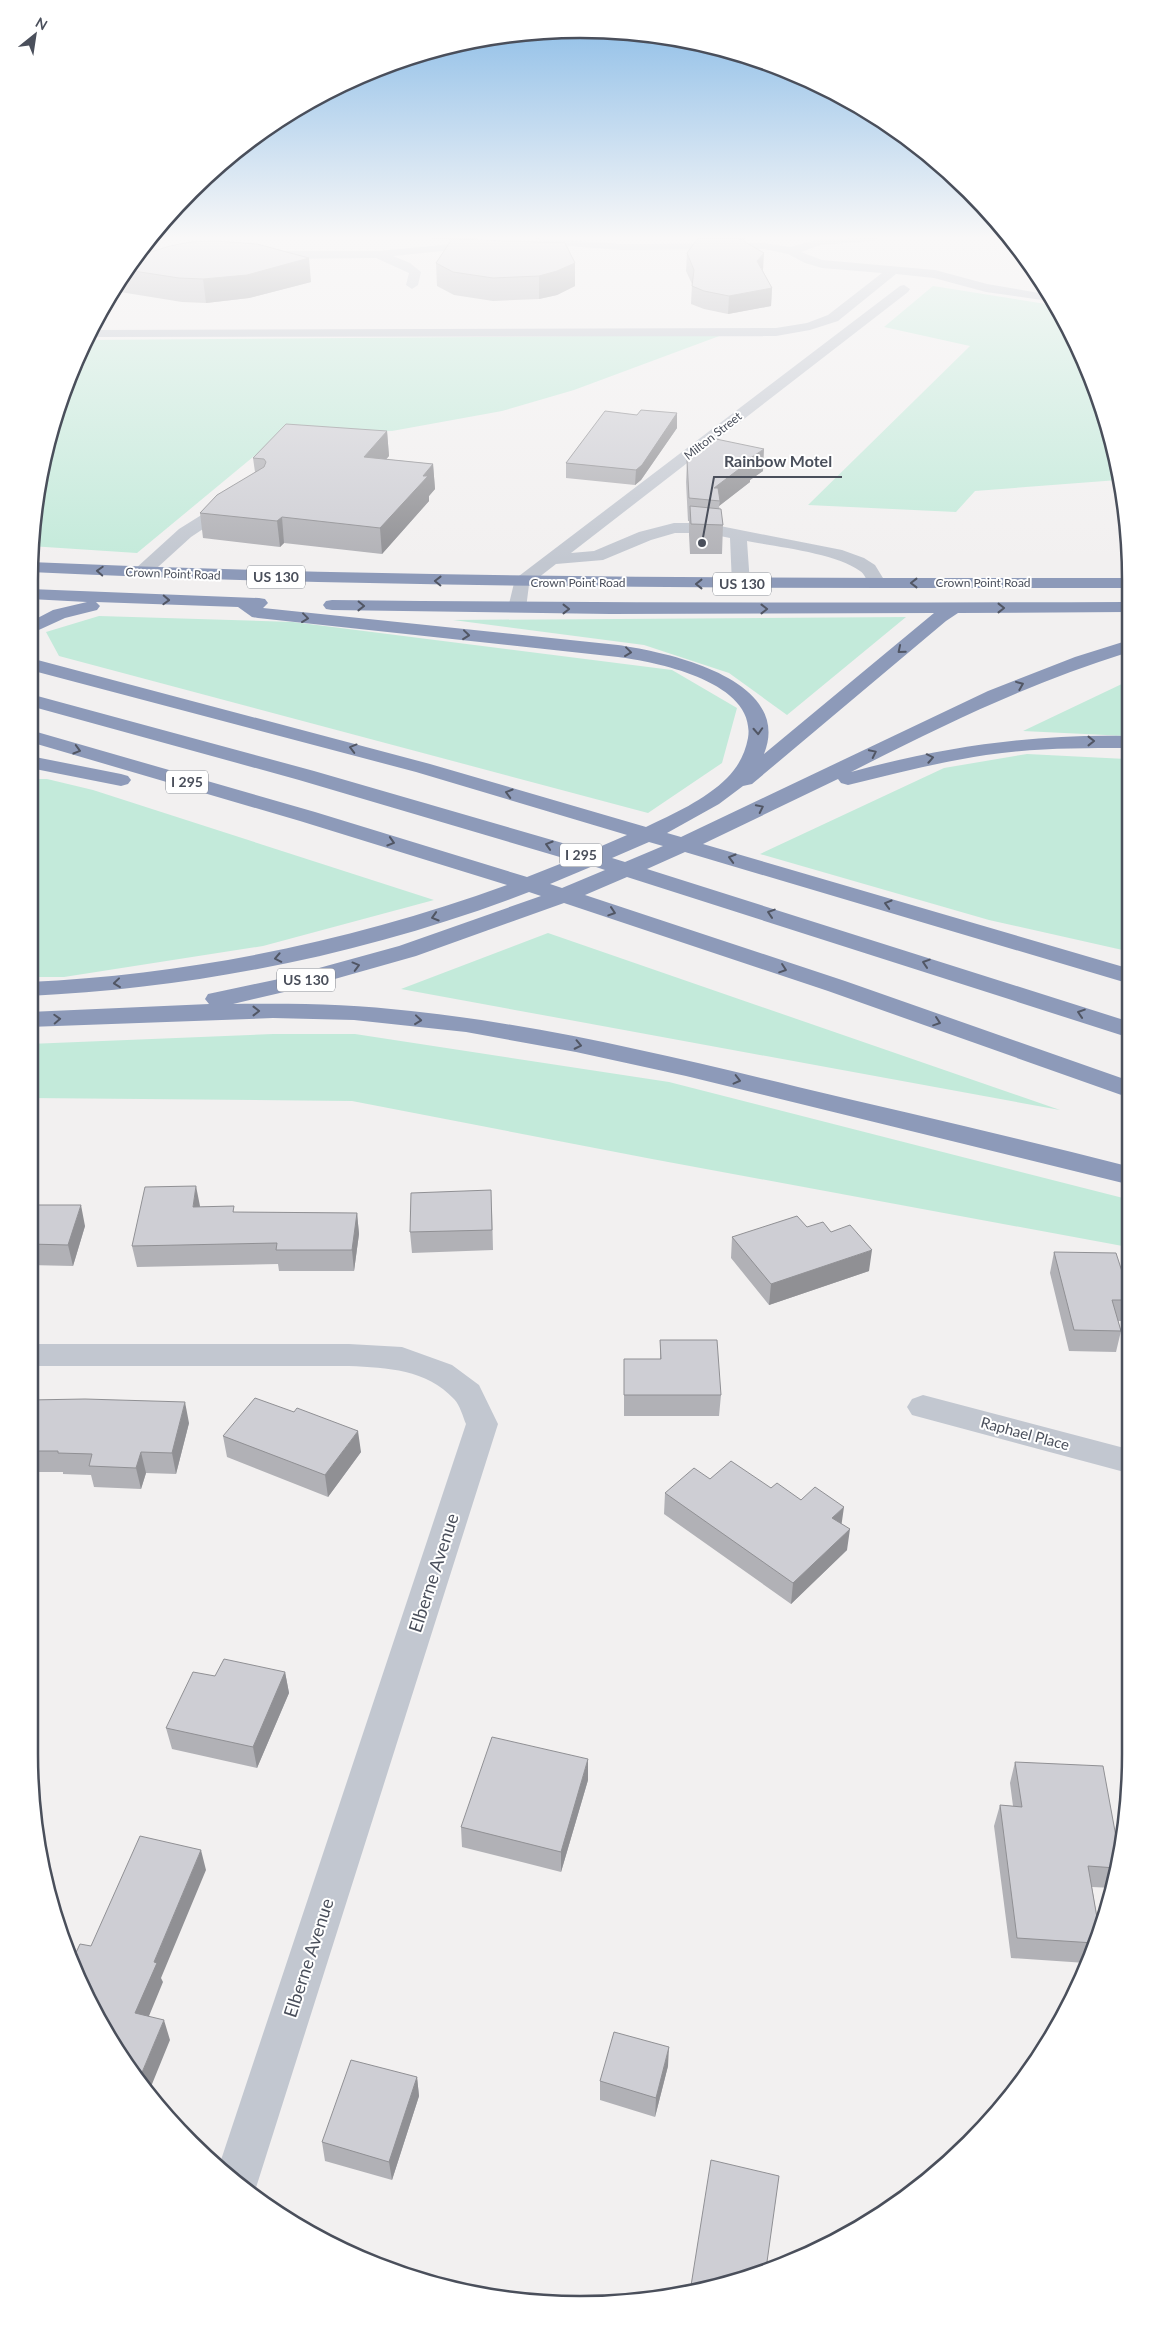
<svg xmlns="http://www.w3.org/2000/svg" width="1159" height="2333" font-family="Lato,sans-serif">
<rect width="100%" height="100%" fill="#f2f0f0"/>
<!-- green -->
<path fill="#c3eada" d="M933,286L1052,305L1088,369L1118,480L975,491L956,512L808,505L970,346L884,327Z
M722,335L574,390L502,411L392,431L282,433L137,553L30,546L47,437L84,340Z
M99,616L293,622L672,670L737,708L722,763L648,813L59,656L46,632Z
M906,617L787,715L729,673L644,645L453,620Z
M1126,682V736L1023,731Z
M1027,754L1126,759L1127,951L989,920L760,854L944,768Z
M30,779H47L93,790L434,900L263,946L64,977H29Z
M548,933L1060,1110L401,989Z
M273,1034H355L669,1082L1127,1199L1128,1247L652,1159L352,1101L29,1098V1044Z"/>
<g fill="none" stroke-linecap="round" stroke-linejoin="round">
<!-- minor -->
<path fill="#c2c7d0" fill-rule="evenodd" d="M534,238L622,244L764,243L790,247L819,239L878,238L872,241L820,245L801,252L822,260L935,270L987,284L1045,294L1049,301L986,292L934,278L896,274L838,321L810,330L776,336L85,337L89,330L776,328L807,323L828,315L882,273L822,268L805,263L788,254L764,249L622,250L567,246L540,241Z
M453,244H483L489,247L483,250H453L393,256L410,263L421,272L418,285L412,289L406,285L409,273L376,258L272,259L266,255L272,251H378Z
M904,285L910,289L908,292L571,553L594,551L639,532L674,523H705L842,550L864,558L875,565L886,583L883,587H871C867,582 865,574 860,571C836,553 777,547 747,541L750,584L747,588H735L732,584L730,538L705,533H675L651,540L603,560L556,564L529,585L526,608L523,612H511L508,608L515,579L900,286Z
M233,497L239,499L241,502L239,505L191,537L147,577H135L132,573L135,569L179,529L227,499Z
M29,1344H349L402,1347L452,1365L479,1385L498,1424L254,2194L218,2169L466,1424C463,1417 460,1405 454,1399C426,1369 388,1368 349,1366H29Z
M923,1395L1128,1449V1473L912,1415L907,1407L912,1399Z"/>
<!-- highway -->
<path fill="#8d9ab9" fill-rule="evenodd" d="M30,562C395,578 760,578 1126,578V588C760,588 395,589 30,572Z
M30,589L259,598L265,599L268,603L263,608L618,645C667,652 794,679 764,754L934,613L610,614L332,610L326,609L323,605L326,601L332,600C597,603 862,603 1126,602V612L958,613L946,621L752,784L743,786L719,804L667,833L681,837L988,691L1075,657L1126,641V653C1030,683 941,726 851,772C942,747 1032,734 1126,736V748C1079,748 1033,748 986,755C939,762 894,774 848,785L841,783L838,779L703,844L1127,968V983L685,852L647,869L1127,1021V1037L627,877L585,895L845,981L1127,1080V1097L828,991L564,903L416,956L310,986L233,1004C293,1003 352,1004 411,1011C542,1025 670,1056 798,1087C907,1113 1018,1138 1127,1166V1184L686,1076L576,1052L466,1032L354,1020L273,1018L29,1027V1012L209,1004L205,999L208,994L279,979L399,946L541,896L529,892C370,953 200,988 29,996V982C193,974 353,941 507,885L300,821L30,742V730L315,812L527,877L570,860L299,780L30,706V694L314,771L590,851L627,835L416,772L30,670V658L430,764L646,827C673,814 705,800 727,778C738,767 745,754 748,738C757,682 657,662 618,657L258,618L252,617L238,607L96,602L100,606L97,610L65,618L30,634V622L53,610L87,602L30,599ZM649,842L663,846L625,862L612,858ZM593,866L605,870L562,888L550,884Z
M30,756L121,774L128,776L131,780L128,784L121,786L30,768Z"/>
</g>
<!-- wall -->
<path fill="#b1b1b6" d="M427,238H477L475,240L575,286L557,295L539,299L493,301L454,295L437,286L436,263L451,240Z
M697,238H746L744,241H743L763,271L772,288L771,306L728,314L704,309L691,304L692,284L686,271L687,253L698,238Z
M135,257L311,282L249,298L206,303L182,302L114,291Z
M677,413V428L641,480L635,485L566,478V463L637,415Z
M387,431L389,456L386,459L433,464L435,489L429,496V501L382,554L284,543L280,547L203,538L200,513L255,472L253,458Z
M687,460L763,471L750,480V482L719,506L723,525L722,554H690L689,535V521H688L686,482Z
M29,1205L85,1226L73,1266L29,1265Z
M200,1207L235,1212L357,1213L359,1234L354,1271H279L278,1264L137,1267L132,1246Z
M492,1211L493,1250L412,1253L410,1232Z
M807,1227L831,1232L869,1271L769,1305L731,1258L732,1237Z
M1054,1252L1128,1290V1311L1125,1321H1118L1121,1331L1116,1352L1069,1351L1050,1273Z
M660,1340L721,1395L719,1416H624V1359H660Z
M29,1400L189,1423L176,1474L146,1473L141,1489L94,1487L91,1475L63,1474V1472H29Z
M223,1436L361,1452L328,1497L227,1457Z
M710,1479L771,1488L801,1500L842,1524L847,1550L791,1604L664,1514L665,1493Z
M285,1672L289,1693L257,1768L172,1749L166,1728L215,1676Z
M1015,1762L1119,1853L1113,1888L1092,1887L1099,1929L1086,1963L1011,1958L994,1826L1000,1805L1013,1806L1010,1783Z
M588,1780L561,1872L462,1847L461,1827Z
M668,2066L655,2117L600,2100V2081Z
M417,2077L419,2096L392,2180L325,2161L322,2142Z"/>
<!-- shaded-wall -->
<path fill="#909094" d="M764,253L763,271L757,261Z
M309,258L311,282L249,298L206,303L203,279Z
M575,263V286L557,295L539,299V276Z
M772,288L771,306L728,314L729,296Z
M677,413V428L641,480L635,485L636,470Z
M387,431L389,456L366,482L364,457Z
M764,449L763,471L750,480V482L719,506L720,501L714,488L749,459Z
M433,464L435,489L429,496V501L382,554L380,528L423,476Z
M282,517L284,543L280,547L277,521Z
M196,1186L200,1206L197,1228L193,1207Z
M81,1205L85,1226L73,1266L68,1245Z
M357,1213L359,1234L354,1271L352,1250Z
M872,1250L869,1271L769,1305L771,1284Z
M185,1402L189,1423L176,1474L172,1453Z
M358,1431L361,1452L328,1497L325,1475Z
M141,1452L146,1473L141,1489L136,1468Z
M844,1507L841,1528L832,1518Z
M850,1529L847,1550L791,1604L793,1583Z
M285,1672L289,1693L257,1768L253,1747Z
M588,1759V1780L561,1872V1852Z
M201,1850L206,1870L161,1978L163,1982L142,2033L135,2013L154,1962Z
M164,2020L170,2040L148,2094L138,2082Z
M669,2047L668,2066L655,2117L656,2098Z
M417,2077L419,2096L392,2180L389,2162Z"/>
<!-- building -->
<path fill="#ceced4" stroke="#909094" d="M698,238H738L764,253L757,261L772,288L729,296L704,291L692,286L694,270L687,253Z
M452,239L565,243L575,263L557,271L539,276L493,278L453,272L436,263Z
M215,241L257,244L309,258L247,275L203,279L179,278L127,270L135,257L170,246L191,242Z
M641,410L677,413L642,465L636,470L566,463L605,411L637,415Z
M286,424L387,431L364,457L433,464L423,476H428L380,528L282,517L277,521L200,513L217,495L264,467L266,462L264,459L253,458Z
M716,439L764,449L749,459L751,460L714,488H718L720,501L689,498L687,460Z
M690,506L721,509L723,525L691,524Z
M196,1186L193,1207L234,1206L233,1212L357,1213L352,1250H276L277,1243L132,1246L145,1187Z
M491,1190L492,1230L410,1232L411,1193Z
M29,1205H81L68,1245L29,1244Z
M797,1216L807,1227L823,1222L831,1232L850,1225L872,1250L771,1284L732,1237Z
M1054,1252L1116,1253L1128,1290V1300H1112L1121,1331L1074,1330Z
M660,1340H717L721,1395H624V1359H661Z
M255,1398L294,1412L297,1408L358,1431L325,1475L223,1436Z
M85,1399L185,1402L172,1453L141,1452L136,1468L89,1466L92,1454L58,1453V1451H29V1400Z
M731,1461L771,1488L777,1483L801,1500L815,1487L844,1507L832,1518L850,1529L793,1583L665,1493L694,1468L710,1479Z
M224,1659L285,1672L253,1747L166,1728L193,1672L215,1676Z
M492,1737L588,1759L561,1852L461,1827Z
M1015,1762L1103,1766L1119,1853L1116,1868L1088,1866L1099,1929L1094,1943L1017,1938L1000,1805L1022,1807Z
M140,1836L201,1850L154,1962L157,1963L135,2013L164,2020L138,2082L102,2029L72,1961L80,1944L91,1946Z
M614,2032L669,2047L656,2098L600,2081Z
M351,2060L417,2077L389,2162L322,2142Z
M711,2160L779,2176L766,2269L722,2285L690,2292Z"/>
<!-- one-way arrows -->
<defs><path id="oneway-chevron" d="M-2-3.5L2.5 0L-2 3.5" fill="none" stroke-width="1.6" stroke-linecap="round" stroke-linejoin="round" transform="scale(1.25)"/></defs>
<g stroke="#515664">
<use href="#oneway-chevron" transform="translate(100 571) rotate(-177)"/>
<use href="#oneway-chevron" transform="translate(438 581) rotate(-179)"/>
<use href="#oneway-chevron" transform="translate(914 583) rotate(180)"/>
<use href="#oneway-chevron" transform="translate(699 584) rotate(-180)"/>
<use href="#oneway-chevron" transform="translate(166 600) rotate(2)"/>
<use href="#oneway-chevron" transform="translate(361 606) rotate(1)"/>
<use href="#oneway-chevron" transform="translate(1001 608)"/>
<use href="#oneway-chevron" transform="translate(566 609)"/>
<use href="#oneway-chevron" transform="translate(764 609)"/>
<use href="#oneway-chevron" transform="translate(305 618) rotate(7)"/>
<use href="#oneway-chevron" transform="translate(466 635) rotate(6)"/>
<use href="#oneway-chevron" transform="translate(901 650) rotate(140)"/>
<use href="#oneway-chevron" transform="translate(628 652) rotate(7)"/>
<use href="#oneway-chevron" transform="translate(1020 685) rotate(-22)"/>
<use href="#oneway-chevron" transform="translate(758 731) rotate(87)"/>
<use href="#oneway-chevron" transform="translate(1091 741)"/>
<use href="#oneway-chevron" transform="translate(353 748) rotate(-165)"/>
<use href="#oneway-chevron" transform="translate(77 750) rotate(16)"/>
<use href="#oneway-chevron" transform="translate(873 753) rotate(-26)"/>
<use href="#oneway-chevron" transform="translate(930 758) rotate(-11)"/>
<use href="#oneway-chevron" transform="translate(509 793) rotate(-164)"/>
<use href="#oneway-chevron" transform="translate(760 808) rotate(-26)"/>
<use href="#oneway-chevron" transform="translate(391 842) rotate(17)"/>
<use href="#oneway-chevron" transform="translate(549 845) rotate(-163)"/>
<use href="#oneway-chevron" transform="translate(732 858) rotate(-164)"/>
<use href="#oneway-chevron" transform="translate(888 904) rotate(-164)"/>
<use href="#oneway-chevron" transform="translate(612 912) rotate(18)"/>
<use href="#oneway-chevron" transform="translate(771 913) rotate(-162)"/>
<use href="#oneway-chevron" transform="translate(435 917) rotate(163)"/>
<use href="#oneway-chevron" transform="translate(278 958) rotate(169)"/>
<use href="#oneway-chevron" transform="translate(926 963) rotate(-162)"/>
<use href="#oneway-chevron" transform="translate(356 966) rotate(-15)"/>
<use href="#oneway-chevron" transform="translate(783 969) rotate(19)"/>
<use href="#oneway-chevron" transform="translate(117 983) rotate(174)"/>
<use href="#oneway-chevron" transform="translate(256 1011)"/>
<use href="#oneway-chevron" transform="translate(1081 1013) rotate(-162)"/>
<use href="#oneway-chevron" transform="translate(57 1019) rotate(-3)"/>
<use href="#oneway-chevron" transform="translate(418 1020) rotate(6)"/>
<use href="#oneway-chevron" transform="translate(937 1022) rotate(19)"/>
<use href="#oneway-chevron" transform="translate(578 1045) rotate(12)"/>
<use href="#oneway-chevron" transform="translate(737 1080) rotate(14)"/>
</g>
<!-- sky -->
<linearGradient id="sky" x2="0" y2="1"><stop stop-color="#87bae6"/><stop offset="0.42" stop-color="#f9f8f8"/><stop offset="1" stop-color="#f9f8f8" stop-opacity="0"/></linearGradient>
<rect width="1159" height="565" fill="url(#sky)"/>
<g text-anchor="middle" stroke-width="4" stroke-linejoin="round" paint-order="stroke">
<!-- far-street labels -->
<g font-size="12" fill="#4a4f5b" stroke="#fff">
<text transform="translate(713 436) rotate(-38)" y="4">Milton Street</text>
<text transform="translate(173 574) rotate(2)" y="4">Crown Point Road</text>
<text x="578" y="587">Crown Point Road</text>
<text x="983" y="587">Crown Point Road</text>
</g>
<!-- shield labels -->
<g fill="#fff" stroke="#80848c" stroke-width="1">
<rect x="247" y="565.5" width="58" height="23" rx="4"/>
<rect x="713" y="572.5" width="58" height="23" rx="4"/>
<rect x="166" y="770.5" width="42" height="23" rx="4"/>
<rect x="560" y="843.5" width="42" height="23" rx="4"/>
<rect x="277" y="968.5" width="58" height="23" rx="4"/>
</g>
<g font-size="14" font-weight="bold" fill="#4a4f5b">
<text x="276" y="582">US 130</text>
<text x="742" y="589">US 130</text>
<text x="187" y="787">I 295</text>
<text x="581" y="860">I 295</text>
<text x="306" y="985">US 130</text>
</g>
<!-- street labels -->
<g font-size="15" fill="#4a4f5b" stroke="#fff">
<text transform="translate(1025 1434) rotate(15)" y="5">Raphael Place</text>
</g>
<!-- near-street labels -->
<g font-size="18" fill="#4a4f5b" stroke="#fff">
<text transform="translate(434 1573) rotate(-72)" y="6">Elberne Avenue</text>
<text transform="translate(309 1958) rotate(-72)" y="6">Elberne Avenue</text>
</g>
</g>
<!-- crop -->
<path d="M0 0H1159V2333H0ZM580 38H580A542 542 0 0 1 1122 580V1754A542 542 0 0 1 580 2296H580A542 542 0 0 1 38 1754V580A542 542 0 0 1 580 38Z" fill="#fff" fill-rule="evenodd"/>
<path fill="none" stroke="#4a4f5b" stroke-width="2.5" d="M580 38H580A542 542 0 0 1 1122 580V1754A542 542 0 0 1 580 2296H580A542 542 0 0 1 38 1754V580A542 542 0 0 1 580 38Z"/>
<!-- callouts -->
<path fill="none" stroke="#4a4f5b" stroke-width="2" d="M702 543L714 477H842"/>
<circle fill="#4a4f5b" stroke="#fff" stroke-width="2" cx="702" cy="543" r="5"/>
<g font-size="16" text-anchor="middle" font-weight="bold" fill="#4a4f5b" stroke="#fff" stroke-width="4" stroke-linejoin="round" paint-order="stroke">
<text x="778" y="467">Rainbow Motel</text>
</g>
<!-- north arrow -->
<g transform="translate(35 35) rotate(30)" stroke="#ffffff" stroke-width="4" paint-order="stroke">
<path d="M0-4L9 19L0 12L-9 19Z" fill="#4a4f5b"/>
<text y="-8" font-size="14" font-weight="bold" text-anchor="middle" fill="#4a4f5b">N</text>
</g>
</svg>
